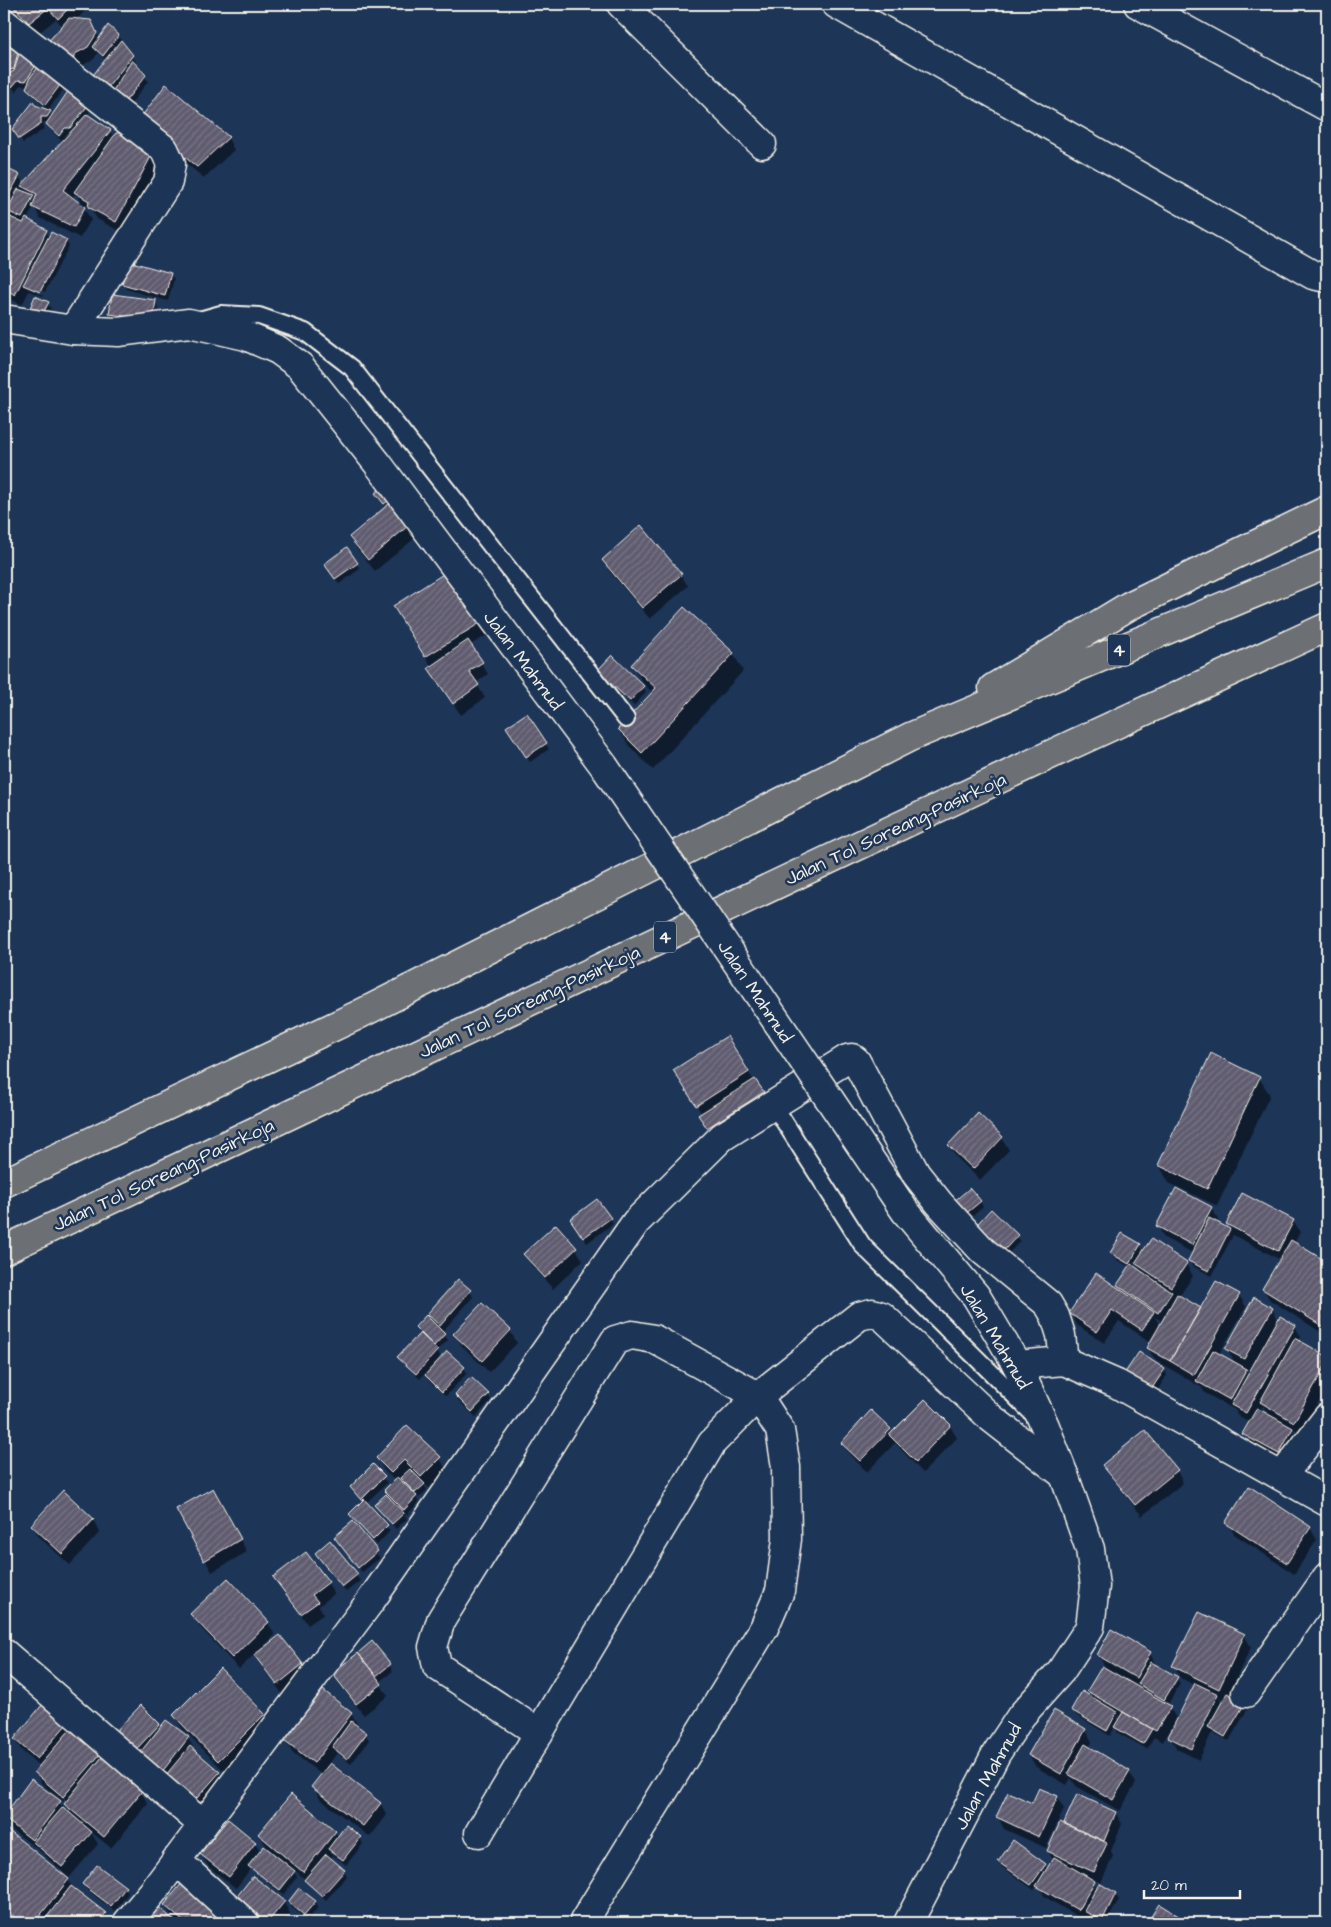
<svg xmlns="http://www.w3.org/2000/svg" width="1331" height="1927" font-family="'Architects Daughter',sans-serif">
<defs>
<pattern id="building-hatch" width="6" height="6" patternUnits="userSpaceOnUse" patternTransform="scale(1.25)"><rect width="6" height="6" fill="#615c70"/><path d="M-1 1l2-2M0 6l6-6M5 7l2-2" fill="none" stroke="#787484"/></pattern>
</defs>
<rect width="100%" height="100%" fill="#1d3557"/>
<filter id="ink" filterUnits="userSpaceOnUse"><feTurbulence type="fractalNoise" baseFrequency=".02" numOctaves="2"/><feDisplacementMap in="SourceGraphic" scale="10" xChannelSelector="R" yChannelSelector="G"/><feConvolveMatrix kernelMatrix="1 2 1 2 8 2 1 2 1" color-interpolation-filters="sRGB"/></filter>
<g filter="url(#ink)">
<!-- shadow -->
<path fill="#0007" fill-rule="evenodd" d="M15,4H83L87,9L76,20L90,21L100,39L118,35L136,62L134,64L148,81L125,112L114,91L113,90L108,96L106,60L98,53L94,59L81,66L76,78L63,27L56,19L36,35L20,17L13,6Z
M4,45L17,53L20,58L24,48L66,86L48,110L31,94L28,88V86L21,85L16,92L4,77Z
M88,104L91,110L87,115L110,131L114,138L117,134L161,162L123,233L97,219L91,209L83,204L76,193L72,198L84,208L91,220L80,238L40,218L34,207L27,219L46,231L49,237L66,241L69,246L45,292L30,286V289L44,295L43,296L29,291L22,305L4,295V169L19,176L24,185L63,142L51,130L48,124L49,122H44L43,130L23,143L14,129L34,106L50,112L52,117Z
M147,132L228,138L234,150L204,178Z
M170,274L174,279L168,301L126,289L123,284Z
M155,301L158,307L155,325L113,319L110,314Z
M48,303L51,309L45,319L34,314L31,308Z
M388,484L415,538L375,571L357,549L351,537L387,507L380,498Z
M641,527L681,575L688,586L650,619L610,572L603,560Z
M347,549L360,569L339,584L329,570Z
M448,573L486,636L470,645L488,674L476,683L485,698L461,715L437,680L432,667L402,618Z
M733,653L743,671L653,770L630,747L619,730L653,693L643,683L632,665Z
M602,676L643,687L646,692L634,706Z
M526,715L549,749L530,762L510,733Z
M748,1072L766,1098L711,1133L700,1115L702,1114L682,1082Z
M1259,1078L1270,1095L1217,1206L1169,1183L1159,1165Z
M1002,1138L1009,1150L980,1180L956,1157L949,1146Z
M1177,1190L1211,1208L1218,1220L1216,1224L1231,1231L1227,1224L1293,1221L1300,1232L1294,1244L1327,1264V1336L1270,1300L1263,1289L1281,1260L1233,1235L1212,1276L1192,1266L1189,1261L1193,1253L1164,1238L1158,1226Z
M980,1201L983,1207L967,1221L957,1209Z
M991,1211L1017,1235L1020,1241L1001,1262Z
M610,1218L613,1224L587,1243L575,1225Z
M556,1226L576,1249L583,1260L553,1289L532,1266L525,1254Z
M1140,1245L1144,1252L1186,1264L1193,1276L1179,1297L1201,1310L1239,1295L1246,1307L1219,1354L1235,1363L1227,1349L1272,1309L1279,1321L1295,1326L1301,1337L1299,1342L1327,1358V1387L1301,1433L1292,1428L1299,1440L1285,1465L1250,1446L1244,1434L1250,1423L1239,1417L1235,1410L1205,1393L1201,1387L1155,1360L1148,1348L1156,1333L1155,1332L1149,1341L1119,1321L1104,1343L1077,1325L1071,1313L1123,1293L1119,1285L1130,1267L1115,1259L1112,1253ZM1136,1262L1140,1269L1143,1274L1133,1267ZM1155,1317L1163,1322L1160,1326ZM1245,1367L1252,1371L1249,1375ZM1263,1406L1269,1415L1260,1411Z
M470,1291L473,1297L442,1332L448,1340L437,1351L442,1359L464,1368L467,1373L446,1396L429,1381L425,1373L420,1379L402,1362L399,1357L420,1334L416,1327L433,1323L429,1315Z
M482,1305L510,1331L517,1343L489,1372L462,1346L455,1335Z
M1164,1369L1167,1375L1154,1396L1129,1379Z
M456,1395H488L491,1400L476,1417L459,1401Z
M925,1401L950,1426L957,1438L923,1473L895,1443L867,1472L849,1454L842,1443L890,1429L892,1434Z
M377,1458H440L446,1470L429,1488L424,1484L427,1490L419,1498L414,1494L419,1502L407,1515L402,1510L407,1519L396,1529L375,1505L387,1494L385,1490L395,1481L384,1470Z
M1104,1465L1177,1471L1183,1483L1142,1516L1111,1477Z
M373,1466L387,1483L366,1503L390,1531L377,1545L350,1514L363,1502L351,1488Z
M213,1490L247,1552L212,1572L178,1510Z
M63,1492L93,1520L100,1532L70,1565L39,1537L32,1525Z
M353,1523L380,1558L362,1572L335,1538Z
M1227,1523L1310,1528L1317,1540L1294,1574L1234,1534Z
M330,1542L360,1581L346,1592L316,1553Z
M275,1577L328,1583L334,1594L319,1606L324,1614L308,1625Z
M228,1580L268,1623L275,1635L260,1650L261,1651L280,1636L302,1665L309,1677L284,1696L262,1667L255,1654L239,1669L199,1626L192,1615Z
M1244,1635L1251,1647L1228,1695L1244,1704L1247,1710L1229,1741L1212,1732L1199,1760L1177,1749L1170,1737L1195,1685L1180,1678L1174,1666ZM1219,1697L1224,1700L1222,1703Z
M372,1643L393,1671L379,1682L388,1696L364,1715L340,1685L333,1673Z
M1150,1653L1156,1666L1177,1678L1180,1684L1168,1704L1162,1694L1160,1695L1177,1719L1163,1742L1154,1737L1147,1749L1118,1733L1115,1727L1110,1736L1076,1715L1072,1710L1093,1699L1089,1691L1107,1670L1098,1655Z
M47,1701L102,1752L109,1764L141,1792L148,1804L111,1848L90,1831L98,1844L69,1878L40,1851L11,1829L4,1818L32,1781L59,1801L65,1811L73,1817L65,1803L42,1784L35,1772L40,1767L22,1751L15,1740ZM61,1791L67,1802L65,1803L59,1792Z
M1054,1712L1086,1730L1092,1742L1089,1748L1129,1772L1136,1783L1120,1811L1076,1786L1071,1778L1067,1785L1036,1767L1029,1755Z
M264,1714L271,1726L225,1772L181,1727L174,1715Z
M351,1714L358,1725L357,1727L366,1734L369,1740L351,1764L337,1753L329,1764L380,1803L387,1815L370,1837L320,1799L313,1787L322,1775L292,1752L285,1740Z
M159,1724L161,1728L188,1738L195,1750L219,1772L225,1784L197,1818L118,1749Z
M291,1795L335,1832L339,1837L347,1827L360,1838L363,1844L346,1865L333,1855L330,1859L344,1870L347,1876L326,1900L293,1868L297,1877L283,1895L251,1868L236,1888L208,1866L201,1854L255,1843L261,1852L273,1855L274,1853L266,1846L259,1834Z
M1078,1796L1116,1813L1122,1824L1111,1851L1113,1856L1101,1883L1092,1879L1097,1889L1099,1885L1115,1894L1119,1900L1106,1923H1101L1088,1916L1085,1921L1045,1897L1038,1885L1034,1890L1002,1867L999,1862L1045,1865L1048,1869L1053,1860L1048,1851L1065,1825Z
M1057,1797L1064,1809L1046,1848L1004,1829L998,1817Z
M4,1829L68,1880L74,1890L105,1914L110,1923H11L4,1917Z
M84,1884L125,1887L128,1893L115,1911L87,1890Z
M236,1900L284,1902L290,1914L283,1923H256Z
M315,1902L318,1907L308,1920L292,1908L289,1903Z
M165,1905L227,1923H179L172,1917Z"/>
<!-- building -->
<path fill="url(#building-hatch)" stroke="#f4f1e8" d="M13,4H73L58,19L48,8L29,23L12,5Z
M69,18L91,20L97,33L88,47L75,54L70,68L45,45Z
M108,25L119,35L103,56L93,47Z
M121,40L133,55L105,91L96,90L93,75Z
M4,44L18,52L14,69L4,71Z
M20,50L36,65L26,81L18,80L12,87L4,78V76L14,71Z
M132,60L146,75L121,107L109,97Z
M43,61L64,80L45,105L26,88L31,76Z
M166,84L229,137L197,167L139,120Z
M71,87L89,104L70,128H65L59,136L46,124Z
M33,102L35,105L51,111L47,117H41V124L19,139L12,129Z
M87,114L111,130L63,190L85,207L74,227L32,207L37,194L21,186Z
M116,133H133L155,149L116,222L88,207L89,201L74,192Z
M4,167L20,175L4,204Z
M18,189L34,195L22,218L7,211Z
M4,214L23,223L26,218L47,230L15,295L4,288Z
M51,232L67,240L40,292L23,285Z
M128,261L171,273L165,296L122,284Z
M112,294L156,300L153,320L109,314Z
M35,296L49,302L42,315L30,308Z
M388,482L397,494L384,504L375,493Z
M390,503L409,525L368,560L349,537Z
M641,525L682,574L642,608L602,560Z
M347,547L358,563L335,579L324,564Z
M448,571L480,623L425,657L393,606Z
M684,607L734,653L642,753L618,729L656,688L631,665Z
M468,640L483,662L469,671L479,685L453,704L428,668Z
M612,655L644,686L630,701L597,671Z
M527,713L547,743L526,757L506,727Z
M727,1036L749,1072L696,1106L673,1070Z
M1211,1053L1260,1077L1207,1189L1158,1165Z
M755,1079L764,1092L707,1128L698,1115Z
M978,1113L1003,1137L973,1169L948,1145Z
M970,1188L981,1201L963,1216L952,1203Z
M1176,1188L1212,1207L1192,1245L1156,1226Z
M1242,1193L1294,1220L1278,1251L1226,1224Z
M597,1199L611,1218L583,1238L570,1219Z
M991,1209L1018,1235L998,1257L970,1232Z
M1209,1218L1230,1229L1209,1271L1188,1261Z
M556,1224L577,1248L545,1278L523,1254Z
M1122,1233L1141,1244L1129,1264L1110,1253Z
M1151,1239L1187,1263L1171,1287L1135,1263Z
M1291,1240L1327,1262V1329L1262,1289Z
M1131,1264L1172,1292L1158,1313L1117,1285Z
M1096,1273L1154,1312L1142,1330L1112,1310L1097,1332L1069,1313Z
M458,1279L471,1290L440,1326L427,1314Z
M1216,1281L1240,1294L1194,1375L1170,1361Z
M1177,1294L1201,1308L1170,1361L1147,1348Z
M1254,1297L1273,1308L1244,1359L1225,1349Z
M482,1303L511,1330L482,1361L453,1334Z
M426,1315L445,1334L434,1346L415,1327Z
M1280,1316L1296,1325L1246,1413L1231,1405Z
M420,1333L438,1350L416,1374L397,1357Z
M1295,1338L1327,1356V1363L1294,1422L1260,1402Z
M1213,1350L1247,1369L1230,1400L1196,1381Z
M447,1351L465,1367L442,1392L425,1375Z
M1139,1352L1165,1369L1150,1391L1124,1374Z
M471,1377L489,1394L472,1412L455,1395Z
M925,1399L951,1425L916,1462L889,1435Z
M1257,1408L1293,1428L1279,1454L1242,1434Z
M871,1410L891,1429L860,1461L841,1443Z
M407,1425L441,1457L421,1477L404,1460L391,1473L376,1458Z
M1145,1430L1178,1470L1135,1505L1102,1465Z
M373,1464L385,1476L361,1500L350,1487Z
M410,1469L425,1484L415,1493L400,1478Z
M397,1477L417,1496L404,1510L384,1490Z
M1249,1486L1311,1527L1287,1563L1225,1523Z
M213,1488L241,1539L204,1561L176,1509Z
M63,1490L94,1519L62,1554L31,1525Z
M386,1494L404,1513L392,1524L374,1505Z
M364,1499L388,1525L373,1540L349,1514Z
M353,1521L378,1551L358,1568L334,1537Z
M330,1540L358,1574L342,1587L315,1553Z
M306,1552L329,1582L312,1595L318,1602L301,1614L273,1577Z
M228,1578L269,1622L232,1658L190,1614Z
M1199,1612L1245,1634L1219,1689L1172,1666Z
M1111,1629L1151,1652L1136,1678L1097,1655Z
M280,1635L303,1664L277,1685L254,1655Z
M372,1641L391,1664L376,1676L358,1653Z
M358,1653L382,1684L356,1704L332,1673Z
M1151,1662L1178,1677L1164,1700L1138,1684Z
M1102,1666L1171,1706L1156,1731L1087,1691Z
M220,1668L265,1714L218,1761L173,1715Z
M1195,1683L1218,1694L1192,1749L1168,1737Z
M323,1690L352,1713L314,1763L284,1740Z
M1082,1691L1117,1712L1107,1731L1071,1710Z
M1227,1693L1245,1703L1225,1737L1208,1727Z
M47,1699L71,1719L37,1759L14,1739Z
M141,1705L160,1724L130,1756L110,1737Z
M1054,1710L1086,1729L1061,1774L1028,1755Z
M1123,1712L1152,1729L1143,1744L1114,1727Z
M166,1720L189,1737L158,1777L135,1759Z
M351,1721L367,1733L347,1759L332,1747Z
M74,1725L103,1751L63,1797L34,1772Z
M1085,1744L1130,1771L1113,1800L1068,1774Z
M190,1746L220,1772L189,1807L160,1782Z
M102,1757L142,1791L104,1837L64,1804Z
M330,1763L381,1803L363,1826L311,1787Z
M31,1779L61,1801L32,1840L4,1818V1816Z
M1039,1788L1058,1796L1039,1837L996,1817L1008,1792L1032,1803Z
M291,1794L336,1831L303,1872L258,1834Z
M1077,1794L1116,1812L1104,1841L1064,1823Z
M63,1807L92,1832L62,1867L33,1842Z
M228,1819L256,1842L229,1877L200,1854Z
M1060,1822L1107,1843L1094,1872L1047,1851Z
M346,1825L361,1837L343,1860L328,1849Z
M4,1827L69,1879L34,1923H22L4,1909Z
M1013,1840L1046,1864L1031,1885L998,1862Z
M264,1846L295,1871L280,1890L248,1866Z
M326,1854L345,1870L322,1896L304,1880Z
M1054,1857L1095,1881L1078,1910L1036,1886Z
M97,1865L126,1887L111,1906L82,1884Z
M253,1876L285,1901L267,1923H263L234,1900Z
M183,1882L227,1920L224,1923H185L164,1905Z
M1099,1883L1116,1893L1102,1921L1084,1911Z
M71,1886L106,1913L98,1923H42Z
M299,1888L316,1901L304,1915L288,1902Z
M154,1903L176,1922V1923H138Z
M1159,1904L1190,1923H1147Z"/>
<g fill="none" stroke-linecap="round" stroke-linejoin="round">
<!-- service casing -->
<g stroke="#f4f1e8" stroke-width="20">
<path id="service" d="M196,321L221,314L259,316L305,332L352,368L626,719
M773,1104L863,1246L1033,1414"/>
</g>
<!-- minor casing -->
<g stroke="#f4f1e8" stroke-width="31">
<path id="minor" d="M621,4L762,144
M836,4L1313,275L1327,278
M1138,4L1327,107
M4,23L164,149L171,164L168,182L73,330
M1017,1365L1064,1361L1117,1384L1327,1502
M1282,1476L1327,1418
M4,1653L202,1824
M1246,1693L1327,1577
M539,1733L437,1666L433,1647L441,1620L615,1340L632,1335L654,1339L758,1396L780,1430L786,1467L787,1539L780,1591L764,1628L584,1921
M479,1833L712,1443L758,1396L859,1316L872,1313L882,1316L991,1418L1064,1475
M176,1860L245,1923
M127,1923L152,1893L372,1599L636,1222L722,1137L847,1059L852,1058L856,1061L916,1174L939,1203L983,1251L1048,1304L1055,1316L1061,1335L1064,1361"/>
</g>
<!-- tertiary casing -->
<g stroke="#f4f1e8" stroke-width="31">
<path id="tertiary" d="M4,319L73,330L118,332L189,323L246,336L278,350L300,366L378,464L604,766
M828,1097L905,1211L976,1296L1017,1365L1045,1426L1064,1475L1090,1549L1095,1586L1090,1627L1061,1671L1021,1716L996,1754L908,1923"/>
</g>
<!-- motorway casing -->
<g stroke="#f4f1e8" stroke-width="31">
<path id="motorway" d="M993,688L1129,606L1327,510
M4,1183L356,1016L910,737L1327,563
M4,1250L1073,744L1327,627"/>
</g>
<!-- service -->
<use href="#service" stroke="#1d3557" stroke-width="16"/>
<!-- minor -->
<use href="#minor" stroke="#1d3557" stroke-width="28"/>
<!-- tertiary -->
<use href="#tertiary" stroke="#1d3557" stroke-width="28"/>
<!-- motorway -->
<use href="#motorway" stroke="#6c6f75" stroke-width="28"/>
<!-- tertiary-bridge casing -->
<g stroke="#f4f1e8" stroke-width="31" stroke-linecap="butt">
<path id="tertiary-bridge" d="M604,766L828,1097"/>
</g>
<!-- tertiary-bridge -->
<use href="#tertiary-bridge" stroke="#1d3557" stroke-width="28"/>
</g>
</g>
<g text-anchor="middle" stroke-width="5" stroke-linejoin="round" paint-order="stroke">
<!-- shield labels -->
<g fill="#1d3557" stroke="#b4b9bc" stroke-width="1">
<rect x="1108" y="634.5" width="22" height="31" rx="4"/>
<rect x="654" y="921.5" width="22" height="31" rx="4"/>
</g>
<g font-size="18" font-weight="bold" fill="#f4f1e8">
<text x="1119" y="656">4</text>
<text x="665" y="943">4</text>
</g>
<!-- street labels -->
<g font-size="19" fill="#f4f1e8" stroke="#1d3557">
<text transform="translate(524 660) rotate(53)" y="7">Jalan Mahmud</text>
<text transform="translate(895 828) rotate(-25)" y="7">Jalan Tol Soreang–Pasirkoja</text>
<text transform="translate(756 991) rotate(56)" y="7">Jalan Mahmud</text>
<text transform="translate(529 1001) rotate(-25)" y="7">Jalan Tol Soreang–Pasirkoja</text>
<text transform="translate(163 1174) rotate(-25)" y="7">Jalan Tol Soreang–Pasirkoja</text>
<text transform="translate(996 1336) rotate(59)" y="7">Jalan Mahmud</text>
<text transform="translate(987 1776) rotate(-61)" y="7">Jalan Mahmud</text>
</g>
</g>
<!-- margin -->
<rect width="1331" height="1927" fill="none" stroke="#1d3557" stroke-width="20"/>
<rect x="10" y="10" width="1311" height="1907" fill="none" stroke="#f4f1e8" stroke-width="2" filter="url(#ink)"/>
<!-- scale -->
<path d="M1144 1890v8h96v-8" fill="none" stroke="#f4f1e8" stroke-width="2.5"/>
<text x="1151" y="1890" font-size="15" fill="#f4f1e8" stroke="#1d3557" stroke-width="4" paint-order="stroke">20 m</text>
</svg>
